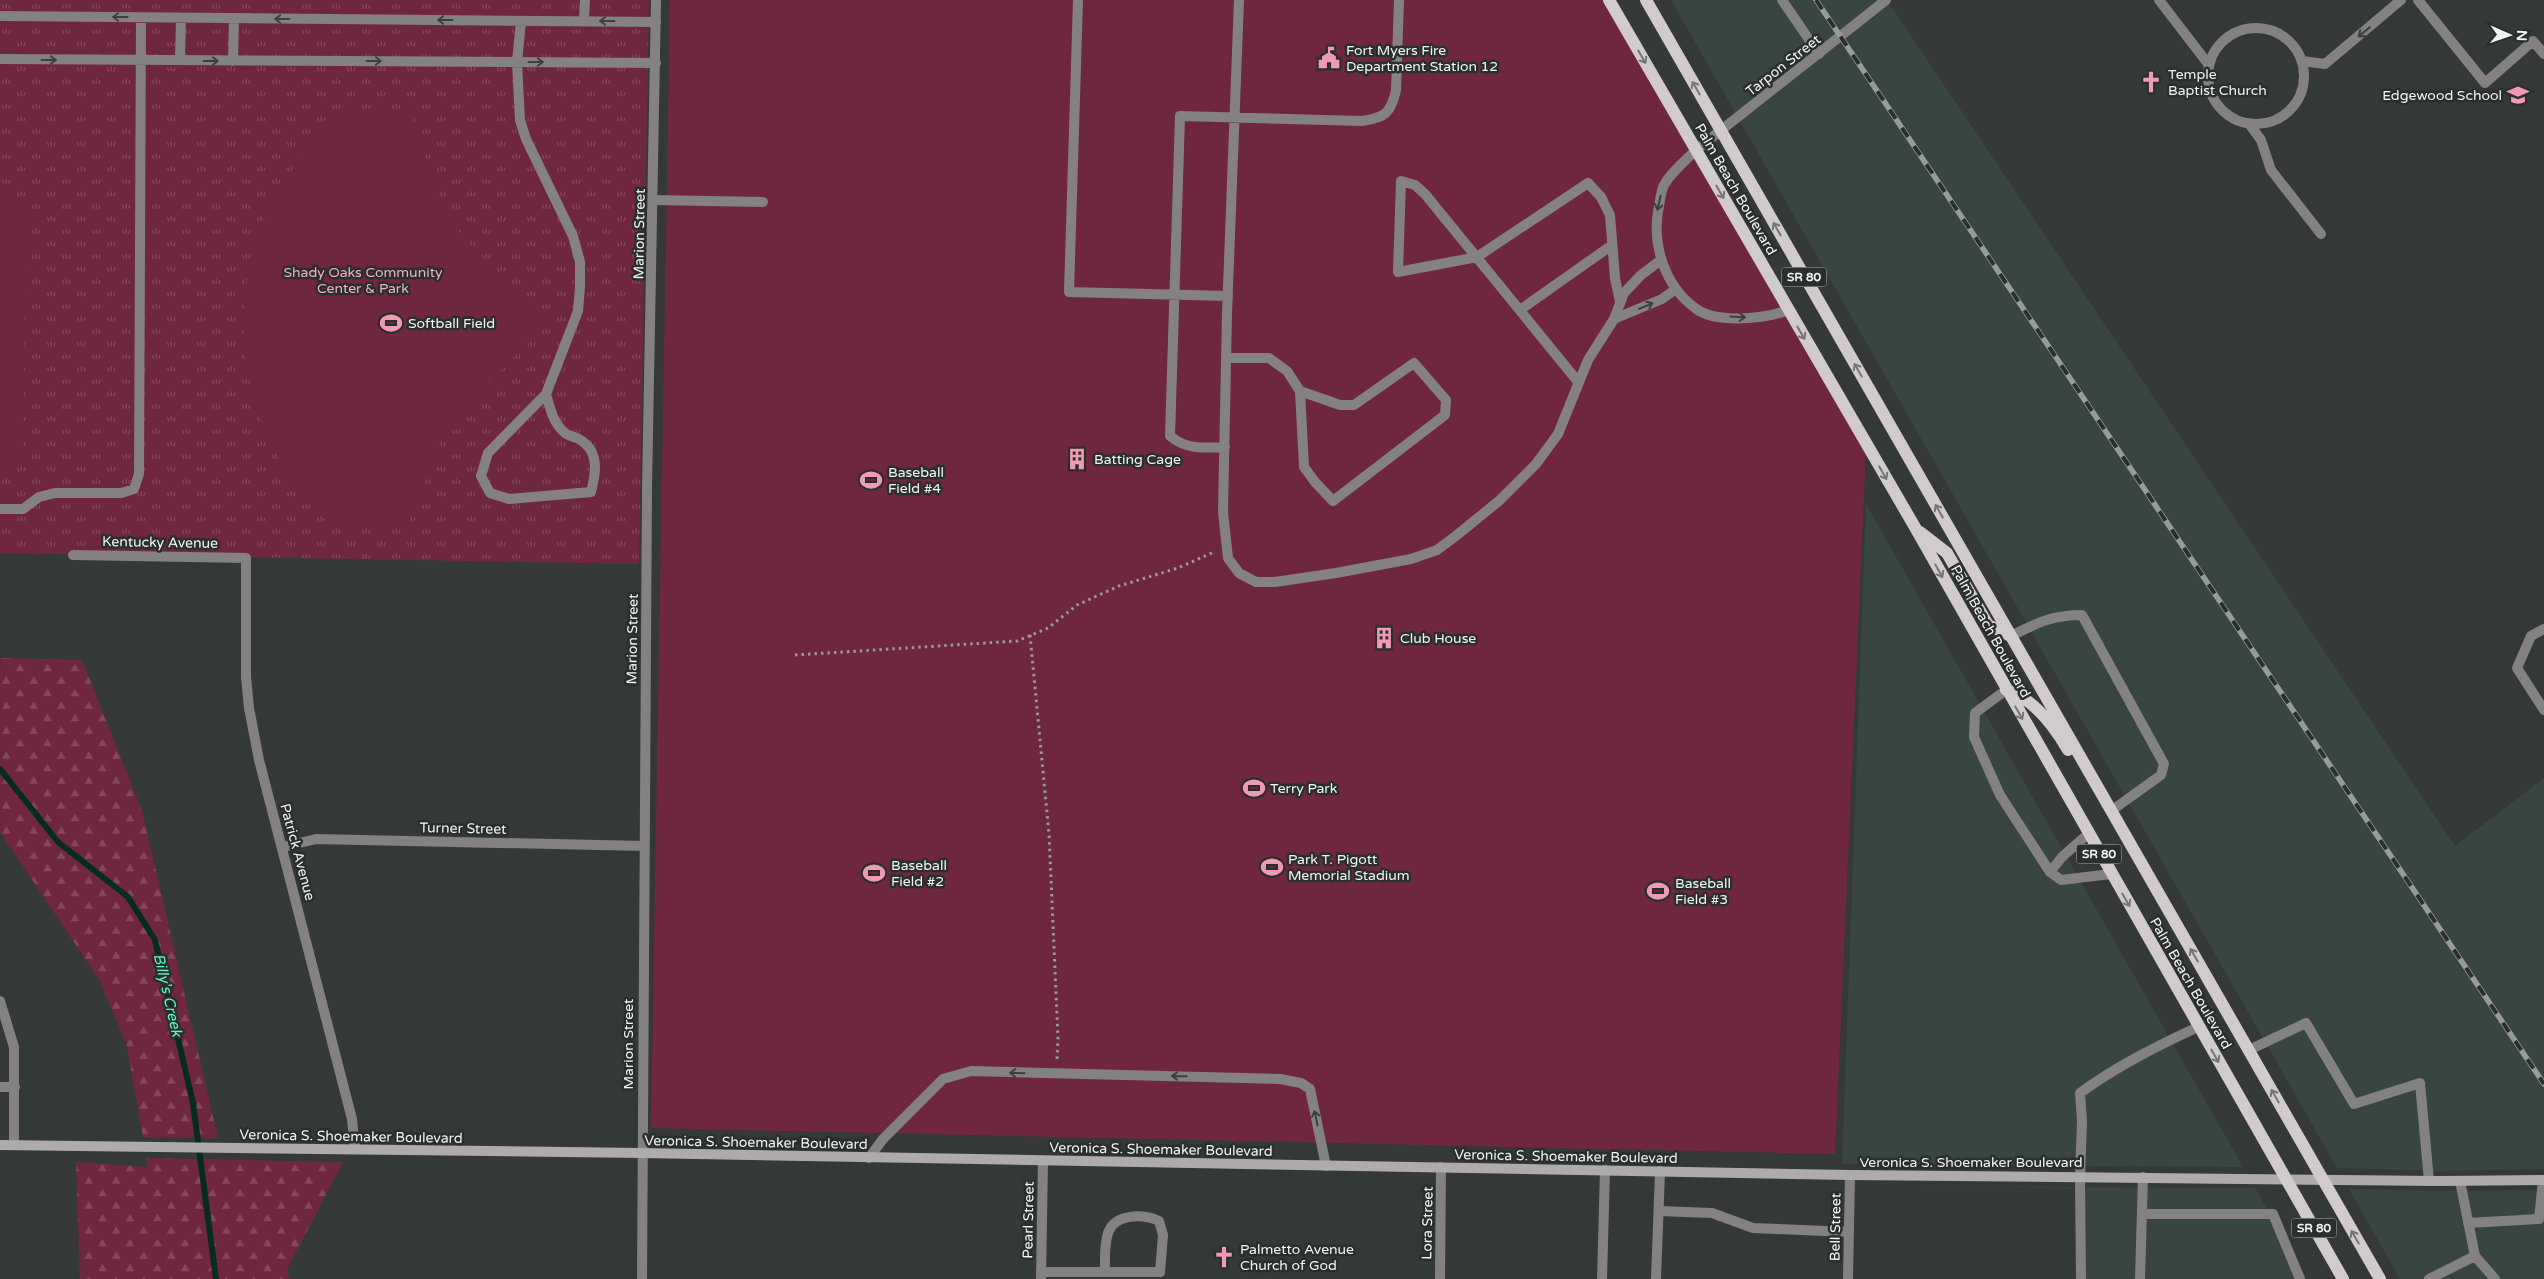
<svg xmlns="http://www.w3.org/2000/svg" width="2544" height="1279" font-family="'Varela Round',sans-serif">
<defs>
<pattern id="grass-tufts" width="24" height="20" patternUnits="userSpaceOnUse" patternTransform="scale(1.25)"><rect width="24" height="20" fill="#6f2741"/><path d="M3 7l-1-3M5 7V3M7 7l1-3M15 17l-1-3M17 17v-4M19 17l1-3" fill="none" stroke="#84475d"/></pattern>
<pattern id="forest-firs" width="22" height="20" patternUnits="userSpaceOnUse" patternTransform="scale(1.25)"><rect width="22" height="20" fill="#6f2741"/><path d="M5 1l3.5 6h-7zM16 11l3.5 6h-7z" fill="#84475d"/></pattern>
</defs>
<rect width="100%" height="100%" fill="#343937"/>
<!-- built -->
<path fill="#384540" d="M1671,0H1887L2455,846L2544,778V1169L2440,1171L2337,1168Z
M1866,504L2243,1167L1842,1164Z
M1885,1186L2255,1188L2307,1279H2081L2082,1188Z
M2349,1189L2440,1191L2544,1190V1279H2400Z"/>
<!-- grass -->
<path fill="url(#grass-tufts)" d="M0,0H649L639,564L0,553Z"/>
<!-- forest -->
<path fill="url(#forest-firs)" d="M0,658L82,660L142,811L218,1138L143,1137L127,1046L100,981L0,832Z
M146,1158L343,1162L287,1269L289,1279H80L76,1162L148,1167Z"/>
<!-- pitch -->
<path fill="#6f2741" d="M670,0H1605L1866,449L1835,1154L651,1128Z
M351,110L410,113L448,221L539,316V331L445,429L409,522L327,521C209,404 215,210 351,110Z
M0,196H26L23,464H0Z"/>
<g fill="none" stroke-linecap="round" stroke-linejoin="round">
<!-- stream -->
<path stroke="#062c21" stroke-width="6" d="M0,769L58,842L128,897L155,940L193,1103L216,1279"/>
<!-- path -->
<path stroke="#969a98" stroke-width="3" stroke-dasharray="2.5 4" stroke-linecap="butt" d="M1030,635L1049,834L1058,1038L1057,1059
M795,655L1017,641L1048,628L1077,605L1119,586L1178,568L1214,552"/>
<!-- lane -->
<path stroke="#848182" stroke-width="10" d="M1078,0L1069,292L1228,296
M1239,0L1227,313L1223,512L1228,558L1239,573L1256,582H1275L1336,573L1411,559L1437,550L1457,535L1500,500L1536,464L1558,434L1588,360L1614,319L1624,293L1641,275L1661,260
M1782,0L1819,54
M2418,0L2485,83L2533,41L2544,54
M0,16L656,22
M521,21L517,62L520,120L526,139L573,236L580,262V287L578,311L546,394L488,453L481,476L490,493L509,499L591,492C596,473 600,451 579,439C575,437 569,436 565,433C553,423 550,408 546,394
M584,21L585,0
M2208 76a48 48 0 1 1 96 0a48 48 0 1 1-96 0Z
M0,59L656,63
M180,60L181,18
M233,61L234,18
M2302,61L2325,64L2401,0
M2250,125L2261,140L2271,170L2321,234
M1696,150C1685,161 1670,173 1663,187C1661,193 1660,200 1659,206C1651,243 1664,285 1695,308C1715,324 1766,319 1788,310
M653,200L763,202
M1520,310L1612,245
M1614,319L1662,299L1676,289
M1226,358H1269L1287,371L1300,391L1304,467L1315,482L1333,501L1445,415L1446,400L1414,363L1354,405H1340L1300,391
M1579,383L1425,194L1415,185L1401,181L1398,272L1477,257L1588,183L1601,197L1610,215L1615,278L1620,302
M1225,447C1204,448 1187,450 1170,436L1180,116L1362,121C1385,118 1391,113 1396,90L1399,0
M0,509H23L39,497L55,493H121L134,489L139,474L141,18
M2544,629L2531,636L2517,668L2544,710
M2011,636C2037,623 2052,615 2082,615L2164,764L2161,775L2111,811
M2006,690L1975,713L1974,737L2000,795L2050,872L2061,880L2111,874
M2050,872L2062,857L2088,834
M2249,1050L2306,1023L2354,1104L2420,1083L2429,1181
M869,1158L883,1139L943,1079L971,1071L1280,1079L1301,1083L1310,1089L1326,1166
M2080,1177L2082,1121L2080,1093C2117,1066 2157,1046 2198,1027
M1659,1211L1712,1213L1753,1228L1849,1232
M2143,1214H2273L2300,1279
M2468,1223L2539,1219L2543,1180
M2475,1256L2495,1279
M1041,1272H1160L1163,1235L1159,1221C1143,1214 1115,1213 1108,1233C1104,1246 1105,1259 1105,1272
M1602,1279L1605,1170
M1656,1279L1660,1171
M2140,1279L2143,1177
M2429,1279L2475,1256L2460,1181"/>
<!-- street -->
<path stroke="#848182" stroke-width="10" d="M2159,0L2209,65
M1696,150L1886,0
M73,555L246,558V677L249,708L259,760L352,1119L355,1149
M283,847L316,839L644,846
M0,1001L14,1047V1145
M0,1087H15
M2080,1177L2081,1279
M642,1279L647,488L656,0
M1041,1279L1043,1161
M1440,1279L1441,1167
M1848,1279L1850,1175"/>
<!-- secondary -->
<path stroke="#afabac" stroke-width="10" d="M0,1145L641,1153L1850,1175L2440,1181L2544,1180"/>
<!-- primary -->
<path stroke="#d1cbcc" stroke-width="12" d="M1609,0L1916,529L2343,1279
M1646,0L2380,1279
M1920,532L1947,553L1988,625L2011,636
M2006,690C2033,698 2054,726 2068,750"/>
<!-- rail casing -->
<g stroke="#979b9a" stroke-width="5.5">
<path id="rail" d="M1816,0L2544,1084"/>
</g>
<!-- rail -->
<use href="#rail" stroke="#2a2f2d" stroke-width="4" stroke-dasharray="11" stroke-linecap="butt"/>
</g>
<!-- one-way arrows -->
<defs><path id="oneway-shaft" d="M-6 0H5M1.5-3L5.5 0L1.5 3" fill="none" stroke-width="1.6" stroke-linecap="round" stroke-linejoin="round" transform="scale(1.25)"/></defs>
<g stroke="#3c3f3e">
<use href="#oneway-shaft" transform="translate(120 17) rotate(-180)"/>
<use href="#oneway-shaft" transform="translate(282 19) rotate(-180)"/>
<use href="#oneway-shaft" transform="translate(445 20) rotate(-180)"/>
<use href="#oneway-shaft" transform="translate(607 21) rotate(-180)"/>
<use href="#oneway-shaft" transform="translate(2364 32) rotate(140)"/>
<use href="#oneway-shaft" transform="translate(49 60)"/>
<use href="#oneway-shaft" transform="translate(211 61)"/>
<use href="#oneway-shaft" transform="translate(374 61)"/>
<use href="#oneway-shaft" transform="translate(536 62)"/>
<use href="#oneway-shaft" transform="translate(1659 203) rotate(103)"/>
<use href="#oneway-shaft" transform="translate(1646 306) rotate(-23)"/>
<use href="#oneway-shaft" transform="translate(1738 317) rotate(3)"/>
<use href="#oneway-shaft" transform="translate(1017 1073) rotate(-178)"/>
<use href="#oneway-shaft" transform="translate(1179 1076) rotate(-179)"/>
<use href="#oneway-shaft" transform="translate(1316 1118) rotate(-102)"/>
</g>
<g stroke="#757575">
<use href="#oneway-shaft" transform="translate(1642 57) rotate(60)"/>
<use href="#oneway-shaft" transform="translate(1696 88) rotate(-120)"/>
<use href="#oneway-shaft" transform="translate(1720 192) rotate(60)"/>
<use href="#oneway-shaft" transform="translate(1777 229) rotate(-120)"/>
<use href="#oneway-shaft" transform="translate(1801 333) rotate(60)"/>
<use href="#oneway-shaft" transform="translate(1858 370) rotate(-120)"/>
<use href="#oneway-shaft" transform="translate(1883 473) rotate(60)"/>
<use href="#oneway-shaft" transform="translate(1939 511) rotate(-120)"/>
<use href="#oneway-shaft" transform="translate(1939 571) rotate(61)"/>
<use href="#oneway-shaft" transform="translate(2019 713) rotate(60)"/>
<use href="#oneway-shaft" transform="translate(2126 900) rotate(60)"/>
<use href="#oneway-shaft" transform="translate(2194 955) rotate(-120)"/>
<use href="#oneway-shaft" transform="translate(2215 1056) rotate(60)"/>
<use href="#oneway-shaft" transform="translate(2275 1096) rotate(-120)"/>
<use href="#oneway-shaft" transform="translate(2355 1237) rotate(-120)"/>
</g>
<!-- icons -->
<defs>
<g id="civic-bare" transform="scale(1.725)"><path d="M-.6-6.5H3V-4.5H.6V-3L4-1V1h2V6H-6V1h2V-1L-.6-3ZM-1.2 2.5V6h2.4V2.5Z" fill="#f19ab3" stroke="#2a2f2d" stroke-width="2.5" paint-order="stroke"/></g>
<g id="church-bare" transform="scale(1.725)"><path d="M-1.2-6h2.4v3.5h3.3v2.4h-3.3V6h-2.4V-.1h-3.3v-2.4h3.3Z" fill="#f19ab3" stroke="#2a2f2d" stroke-width="2.5" paint-order="stroke"/></g>
<g id="school-bare" transform="scale(1.725)"><path d="M0-5L7-2L0 1L-7-2ZM-4 1L0 2.5L4 1V4Q0 6-4 4Z" fill="#f19ab3" stroke="#2a2f2d" stroke-width="2.5" paint-order="stroke"/></g>
<g id="stadium-bare" transform="scale(1.725)"><path d="M0-5a6.5 5 0 1 0 0 10a6.5 5 0 1 0 0-10ZM-3.5-1.8h7v3.6h-7Z" fill="#f19ab3" stroke="#2a2f2d" stroke-width="2.5" paint-order="stroke"/></g>
<g id="building-bare" transform="scale(1.725)"><path d="M-4-6H4V6H1V3H-1V6H-4ZM-2.5-4.3h1.7v1.8h-1.7ZM.8-4.3h1.7v1.8H.8ZM-2.5-1h1.7V.8h-1.7ZM.8-1h1.7V.8H.8Z" fill="#f19ab3" stroke="#2a2f2d" stroke-width="2.5" paint-order="stroke"/></g>
</defs>
<g fill-rule="evenodd">
<use href="#civic-bare" x="1329" y="58"/>
<use href="#church-bare" x="2151" y="82"/>
<use href="#school-bare" x="2518" y="95"/>
<use href="#stadium-bare" x="391" y="323"/>
<use href="#building-bare" x="1077" y="459"/>
<use href="#stadium-bare" x="871" y="480"/>
<use href="#building-bare" x="1384" y="638"/>
<use href="#stadium-bare" x="1254" y="788"/>
<use href="#stadium-bare" x="1272" y="867"/>
<use href="#stadium-bare" x="874" y="873"/>
<use href="#stadium-bare" x="1658" y="891"/>
<use href="#church-bare" x="1224" y="1257"/>
</g>
<g text-anchor="middle" stroke-width="5" stroke-linejoin="round" paint-order="stroke">
<!-- shield labels -->
<g fill="#2a2f2d" stroke="#b5b9b8" stroke-width="1">
<rect x="1781.5" y="267.5" width="45" height="19" rx="4"/>
<rect x="2076.5" y="844.5" width="45" height="19" rx="4"/>
<rect x="2291.5" y="1218.5" width="45" height="19" rx="4"/>
</g>
<g font-size="12" font-weight="bold" fill="#f1f4f3">
<text x="1804" y="281">SR 80</text>
<text x="2099" y="858">SR 80</text>
<text x="2314" y="1232">SR 80</text>
</g>
<!-- poi labels -->
<g font-size="14" fill="#f1f4f3" stroke="#2a2f2d" text-anchor="start">
<text x="1346" y="55">Fort Myers Fire<tspan x="1346" dy="16">Department Station 12</tspan></text>
<text x="2168" y="79">Temple<tspan x="2168" dy="16">Baptist Church</tspan></text>
<text x="2502" y="100" text-anchor="end">Edgewood School</text>
<text x="408" y="328">Softball Field</text>
<text x="1094" y="464">Batting Cage</text>
<text x="888" y="477">Baseball<tspan x="888" dy="16">Field #4</tspan></text>
<text x="1400" y="643">Club House</text>
<text x="1270" y="793">Terry Park</text>
<text x="1288" y="864">Park T. Pigott<tspan x="1288" dy="16">Memorial Stadium</tspan></text>
<text x="891" y="870">Baseball<tspan x="891" dy="16">Field #2</tspan></text>
<text x="1675" y="888">Baseball<tspan x="1675" dy="16">Field #3</tspan></text>
<text x="1240" y="1254">Palmetto Avenue<tspan x="1240" dy="16">Church of God</tspan></text>
</g>
<!-- street labels -->
<g font-size="14" fill="#f1f4f3" stroke="#2a2f2d">
<text transform="translate(1783 65) rotate(-38)" y="5">Tarpon Street</text>
<text transform="translate(1736 189) rotate(60)" y="5">Palm Beach Boulevard</text>
<text transform="translate(639 234) rotate(-89)" y="5">Marion Street</text>
<text transform="translate(160 542) rotate(1)" y="5">Kentucky Avenue</text>
<text transform="translate(1991 631) rotate(61)" y="5">Palm Beach Boulevard</text>
<text transform="translate(632 639) rotate(-89)" y="5">Marion Street</text>
<text transform="translate(463 828) rotate(1)" y="5">Turner Street</text>
<text transform="translate(298 852) rotate(75)" y="5">Patrick Avenue</text>
<text transform="translate(2191 983) rotate(60)" y="5">Palm Beach Boulevard</text>
<text transform="translate(628 1044) rotate(-90)" y="5">Marion Street</text>
<text transform="translate(351 1136) rotate(1)" y="5">Veronica S. Shoemaker Boulevard</text>
<text transform="translate(756 1142) rotate(1)" y="5">Veronica S. Shoemaker Boulevard</text>
<text transform="translate(1161 1149) rotate(1)" y="5">Veronica S. Shoemaker Boulevard</text>
<text transform="translate(1566 1156) rotate(1)" y="5">Veronica S. Shoemaker Boulevard</text>
<text x="1971" y="1167">Veronica S. Shoemaker Boulevard</text>
<text transform="translate(1028 1220) rotate(-89)" y="5">Pearl Street</text>
<text transform="translate(1427 1223) rotate(-89)" y="5">Lora Street</text>
<text transform="translate(1835 1227) rotate(-89)" y="5">Bell Street</text>
</g>
<!-- park labels -->
<g font-size="14" fill="#f5adc1" stroke="#2a2f2d">
<text x="363" y="277">Shady Oaks Community<tspan x="363" dy="16">Center &amp; Park</tspan></text>
</g>
<!-- water labels -->
<g font-size="15" font-style="italic" fill="#5df6c6" stroke="#2a2f2d">
<text transform="translate(168 995) rotate(77)" y="5">Billy's Creek</text>
</g>
</g>
<!-- north arrow -->
<g transform="translate(2509 35) rotate(92)" stroke="#2a2f2d" stroke-width="4" paint-order="stroke">
<path d="M0-4L9 19L0 12L-9 19Z" fill="#f1f4f3"/>
<text y="-8" font-size="14" font-weight="bold" text-anchor="middle" fill="#f1f4f3">N</text>
</g>
</svg>
